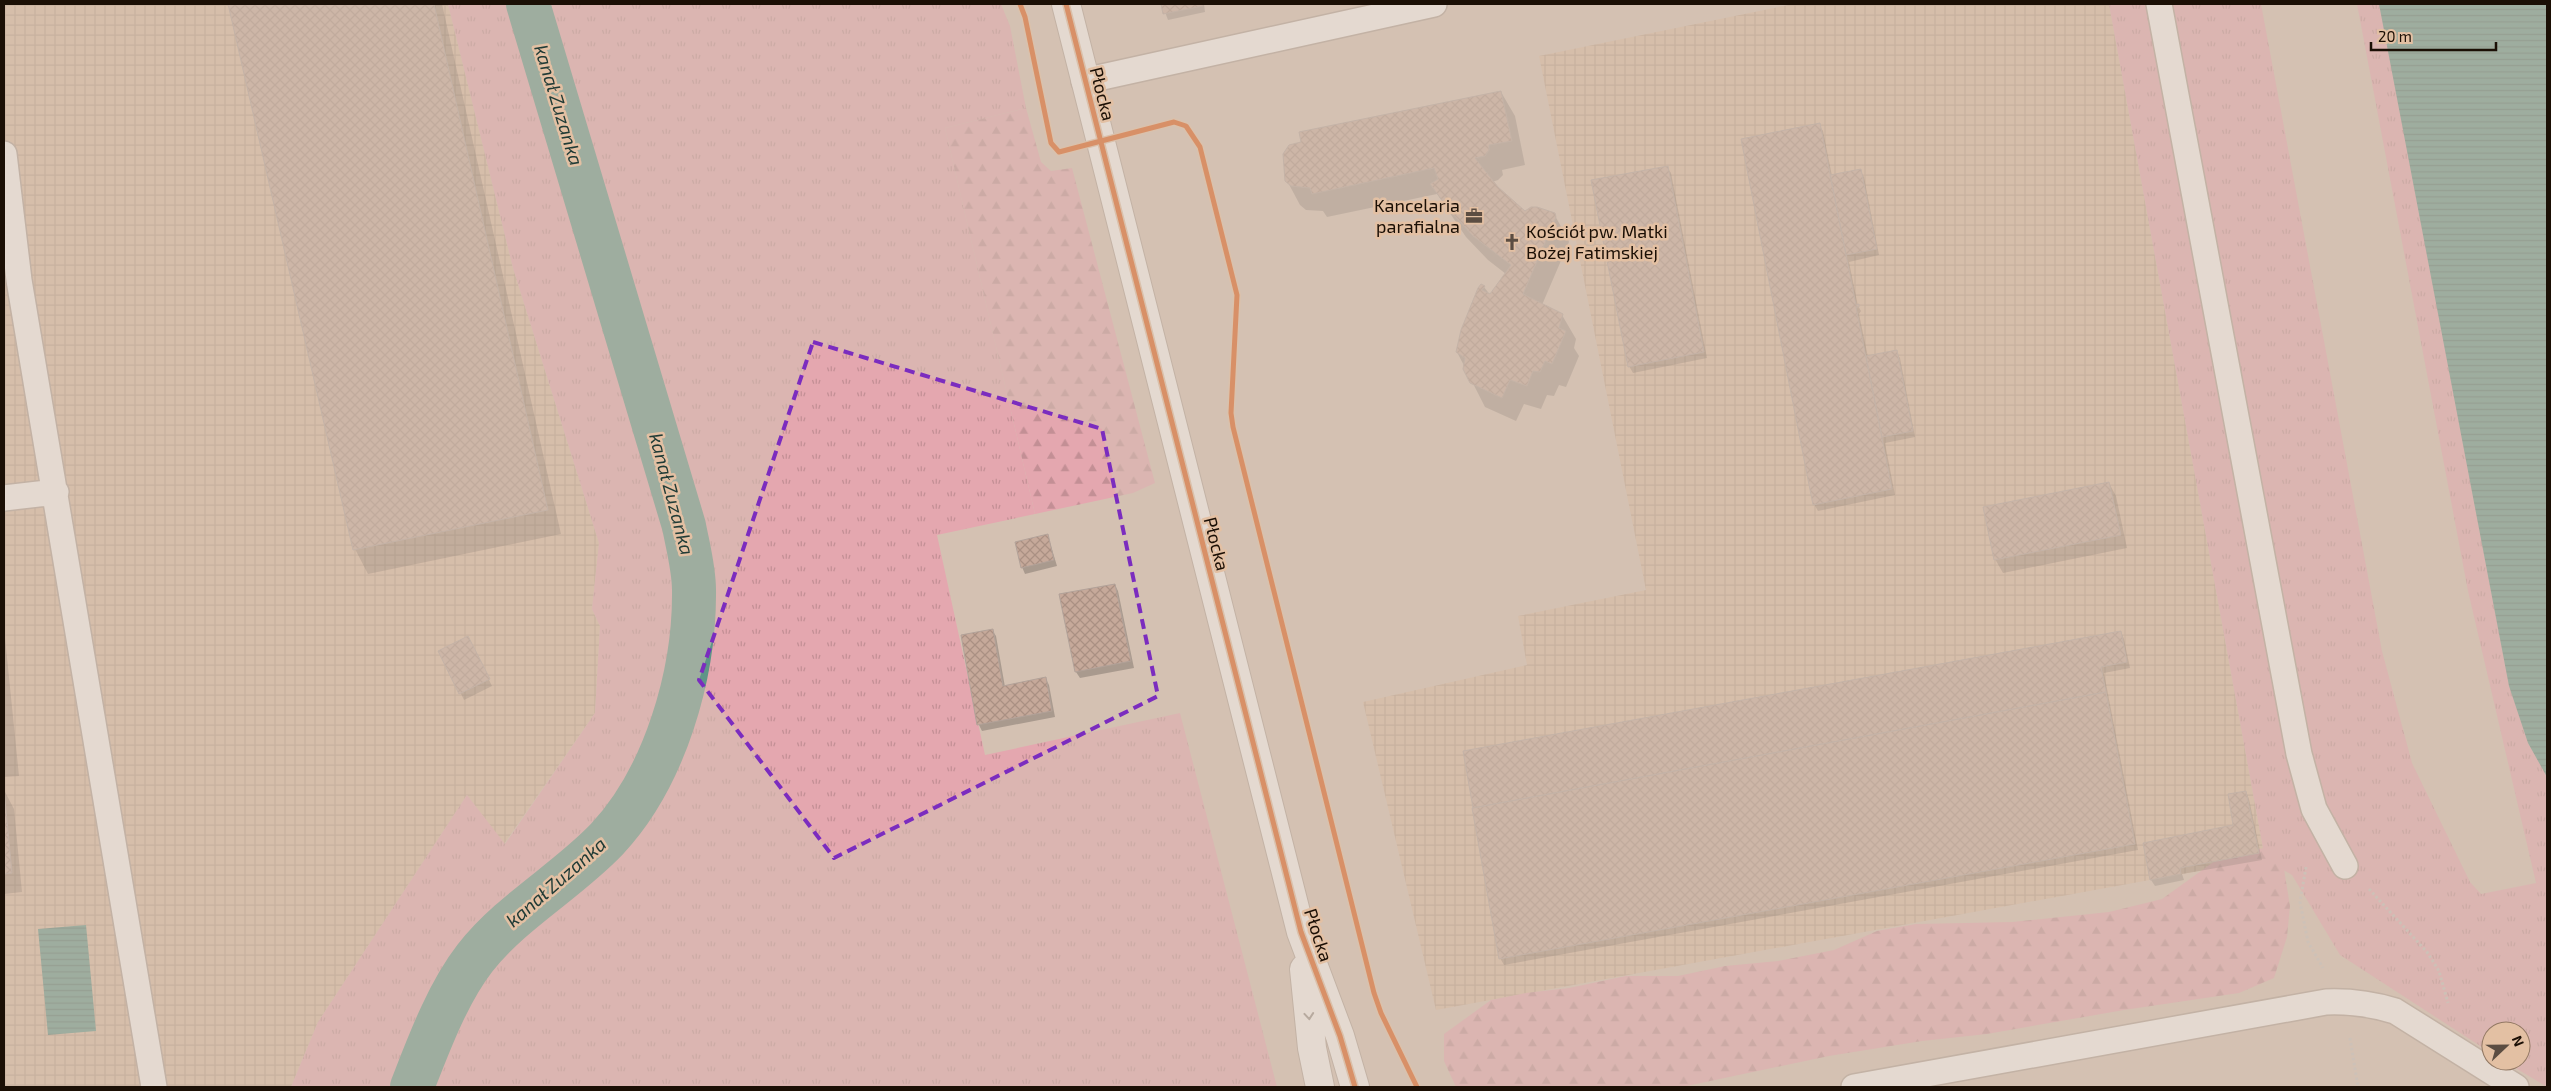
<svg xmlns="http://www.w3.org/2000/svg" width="2551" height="1091" font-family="'Exo 2',sans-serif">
<defs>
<pattern id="industrial-grid" width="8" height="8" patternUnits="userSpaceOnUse" patternTransform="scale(1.25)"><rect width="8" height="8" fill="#dabaa0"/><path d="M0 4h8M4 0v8" fill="none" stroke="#ba9f88"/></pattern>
<pattern id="grass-tufts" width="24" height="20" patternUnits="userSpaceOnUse" patternTransform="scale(1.25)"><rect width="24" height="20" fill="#e4a7af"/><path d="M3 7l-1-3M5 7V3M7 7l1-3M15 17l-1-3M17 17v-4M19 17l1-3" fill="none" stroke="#c38f95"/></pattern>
<pattern id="forest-firs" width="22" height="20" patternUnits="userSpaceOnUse" patternTransform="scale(1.25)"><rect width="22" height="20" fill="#e4a7af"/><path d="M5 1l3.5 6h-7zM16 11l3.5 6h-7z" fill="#c38f95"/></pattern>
<pattern id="water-rules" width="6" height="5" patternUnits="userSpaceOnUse" patternTransform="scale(1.25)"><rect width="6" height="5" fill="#5e9587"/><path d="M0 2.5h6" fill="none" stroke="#4d786c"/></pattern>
<pattern id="building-cross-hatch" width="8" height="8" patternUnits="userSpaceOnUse" patternTransform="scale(1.25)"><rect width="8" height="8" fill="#c6a99a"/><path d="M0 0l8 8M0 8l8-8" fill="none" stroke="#aa9083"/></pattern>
</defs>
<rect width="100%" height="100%" fill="#d4c1b2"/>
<!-- industrial -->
<path fill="url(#industrial-grid)" d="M4,4H448L513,268L599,543L592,609L600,626L595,713L504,844L467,795L318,1022L291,1087H4Z
M1793,4H2109L2265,859L1436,1010L1363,702L1527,665L1518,616L1646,590L1539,56Z"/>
<!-- grass -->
<path fill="url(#grass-tufts)" d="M448,4H1001L1010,26L1026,108L945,128L1035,514L937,535L985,755L1180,713L1277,1087H291L318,1022L467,795L505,844L595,713L600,626L592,609L599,543L513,268Z
M2109,4H2261L2382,651L2412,763L2470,882L2481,894L2536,883L2468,591L2357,4H2547V1087L2504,1061H2521V1031H2491V1053L2340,955L2292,875L2265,859Z"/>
<!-- forest -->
<path fill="url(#forest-firs)" d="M1026,108L1041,162L1051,171L1072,168L1155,483L1133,493L1035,514L945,128Z
M2264,848L2277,856L2284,869L2290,906L2287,937L2274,978L2239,993L2124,1010L1987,1034L1922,1041L1829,1056L1682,1087H1456L1444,1061V1034L1491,1000L1526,993L1569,988L1626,976H1678L1725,966L1778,961L1834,950L1877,931L1916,924L2012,922L2109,912L2162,899L2219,858Z"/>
<!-- water -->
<path fill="url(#water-rules)" d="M2379,4H2547V777L2528,743L2509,686Z
M86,925L96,1031L48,1035L38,929Z"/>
<!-- shadow -->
<path fill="#0003" d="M229,4H442L561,534L368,574L355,549Z
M1162,4H1204L1205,12L1168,20Z
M1501,92L1515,116L1525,165L1502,170L1503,175L1498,180L1492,182L1525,213L1554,214L1568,239L1569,242L1542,305L1562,315L1576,339L1574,348L1579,356L1566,387L1559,385L1554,396L1547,395L1541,409L1524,404L1516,421L1485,407L1457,352L1479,289L1484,287L1491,296L1506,274L1488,260L1466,237L1437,194L1327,217L1323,211L1306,210L1300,205L1284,175V154Z
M1819,125L1823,131L1832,176L1860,170L1864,177L1879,255L1849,262L1858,306L1861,311L1859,314L1868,357L1896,352L1900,358L1915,437L1885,443L1895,495L1818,511L1814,504Z
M1667,167L1671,173L1707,358L1633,373L1629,366Z
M2109,483L2116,496L2127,548L2003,573L1995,559Z
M1048,536L1057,566L1025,574L1022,567Z
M1115,585L1118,591L1134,668L1080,678L1076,672L1061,595Z
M4,628L19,776L4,777Z
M992,630L996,636L1005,687L1046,679L1049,685L1055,717L982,731L979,725Z
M2121,632L2124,639L2130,668L2104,673L2138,850L1504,965L1500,958Z
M471,644L492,686L464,700L440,651Z
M4,790L14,809L22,892L4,894Z
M2246,792L2249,799L2262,860L2182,874L2184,880L2155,886L2151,880L2234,826Z"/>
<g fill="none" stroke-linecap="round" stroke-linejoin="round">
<!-- canal -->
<path stroke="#5e9587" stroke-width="44" d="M412,1087C428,1046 447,994 475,958C512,911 566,882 607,839C665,777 695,674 694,590C694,569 688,547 684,526L528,4"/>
</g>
<!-- building -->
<path fill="url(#building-cross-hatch)" stroke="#b2a299" d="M228,4H434L548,510L353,550Z
M1161,4H1202L1203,6L1163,14Z
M1501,91L1512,141L1489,145V150L1485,156L1475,158L1498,187L1525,211L1531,207H1537L1555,213L1556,217L1523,294L1563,314L1559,328L1566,331L1552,364L1545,361L1540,372L1533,371L1527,386L1510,380L1502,398L1470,383L1463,369L1465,358L1456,352L1461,330L1478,288L1481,284L1485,286L1482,290L1490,294L1511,265L1473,236L1451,212L1430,184L1438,179L1434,168L1312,194L1310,188L1291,186L1285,181L1283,154L1289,145L1301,142L1299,132Z
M1820,123L1856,305L1859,304V307H1856L1892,489L1813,505L1741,139Z
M1668,166L1704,352L1628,367L1591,180Z
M1861,169L1877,249L1846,255L1830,175Z
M1897,350L1913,431L1882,437L1866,356Z
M2109,482L2121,535L1994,560L1983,507Z
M1048,534L1054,560L1021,568L1015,542Z
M1115,584L1131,661L1075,672L1059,594Z
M993,629L1003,686L1046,677L1052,711L977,725L961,635Z
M2121,631L2127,662L2101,667L2106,692L1473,808L1463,751Z
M468,636L490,679L459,694L438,651Z
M2106,692L2135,844L1499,959L1472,808Z
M4,789L12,873L4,874Z
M2246,791L2259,853L2180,868L2181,874L2150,880L2143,843L2233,825L2228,794Z"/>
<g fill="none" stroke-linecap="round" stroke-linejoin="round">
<!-- lane casing -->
<g stroke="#afa094" stroke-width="28">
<path id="lane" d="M2159,4L2299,754L2314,809L2345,866
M1084,81L1434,4
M4,154L19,280L154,1087
M4,498L56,492
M1854,1087L2326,1002C2351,1001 2372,1004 2395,1011L2516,1087"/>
</g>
<!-- secondary casing -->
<g stroke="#afa094" stroke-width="30">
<path id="secondary" d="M1066,4L1301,932L1340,1036L1355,1087
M1304,969L1312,1048L1320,1087"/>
</g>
<!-- path -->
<path stroke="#c6c1bd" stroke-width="3" stroke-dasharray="2.5 2.5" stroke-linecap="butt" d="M2306,867L2300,902L2308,942L2323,968
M2369,889L2427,952L2439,971L2448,1003
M2350,1038L2358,1087"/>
<!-- lane -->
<use href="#lane" stroke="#f9f6f3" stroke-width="25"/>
<!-- secondary -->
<use href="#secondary" stroke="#f9f6f3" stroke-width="28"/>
<!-- cycleway casing -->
<g stroke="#e3c0a3" stroke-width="8">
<path id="cycleway" d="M1020,4L1025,17L1051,143L1059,152L1174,122L1186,126L1200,147L1237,295L1231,413L1233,427L1374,993L1381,1013L1417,1087
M1066,4L1301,932L1340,1036L1355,1087"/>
</g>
<!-- cycleway -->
<use href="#cycleway" stroke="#de550c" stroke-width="5"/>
</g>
<!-- one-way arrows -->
<defs><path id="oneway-chevron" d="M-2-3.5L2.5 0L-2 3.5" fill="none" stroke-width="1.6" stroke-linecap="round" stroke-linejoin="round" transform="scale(1.25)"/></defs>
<use stroke="#958e88" href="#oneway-chevron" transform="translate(1309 1016) rotate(85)"/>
<!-- marked area -->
<path d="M0 0H2551V1091H0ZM813,342L1102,429L1158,696L834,858L699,680Z" fill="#d4c1b2" fill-opacity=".55" fill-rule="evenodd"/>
<path fill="none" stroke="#7b2cbf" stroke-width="4" stroke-dasharray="10 6" stroke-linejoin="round" d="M813,342L1102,429L1158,696L834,858L699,680Z"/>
<!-- icons -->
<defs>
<g id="office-bare" transform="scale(1.35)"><path d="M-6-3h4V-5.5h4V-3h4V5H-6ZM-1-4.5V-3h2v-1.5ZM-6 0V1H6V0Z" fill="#5c4d42" stroke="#e3c0a3" stroke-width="2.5" paint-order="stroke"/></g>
<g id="church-bare" transform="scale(1.35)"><path d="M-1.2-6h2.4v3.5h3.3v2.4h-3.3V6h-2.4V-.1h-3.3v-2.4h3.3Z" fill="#5c4d42" stroke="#e3c0a3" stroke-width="2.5" paint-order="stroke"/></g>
</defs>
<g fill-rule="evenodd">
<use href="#office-bare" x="1474" y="216"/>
<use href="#church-bare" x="1512" y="242"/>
</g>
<g text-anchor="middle" stroke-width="5" stroke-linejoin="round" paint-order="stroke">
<!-- street labels -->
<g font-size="18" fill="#1b0f05" stroke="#e3c0a3">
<text transform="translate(1102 94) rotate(76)" y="6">Płocka</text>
<text transform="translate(1216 544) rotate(76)" y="6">Płocka</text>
<text transform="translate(1318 935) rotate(72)" y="6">Płocka</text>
</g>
<!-- poi labels -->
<g font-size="18" fill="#1b0f05" stroke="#e3c0a3" text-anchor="end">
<text x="1460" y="212">Kancelaria<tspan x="1460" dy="21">parafialna</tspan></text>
<text x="1526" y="238" text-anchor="start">Kościół pw. Matki<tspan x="1526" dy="21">Bożej Fatimskiej</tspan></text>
</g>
<!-- water labels -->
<g font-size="19" font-style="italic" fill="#203b36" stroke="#e3c0a3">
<text transform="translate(559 105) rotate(73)" y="7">kanał Zuzanka</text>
<text transform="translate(672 494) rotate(75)" y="7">kanał Zuzanka</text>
<text transform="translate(556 882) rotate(-41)" y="7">kanał Zuzanka</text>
</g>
</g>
<!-- border -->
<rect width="2551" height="1091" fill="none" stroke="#1b0f05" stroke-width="10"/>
<!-- north arrow -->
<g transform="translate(2506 1046) rotate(68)"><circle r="24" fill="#e3c0a3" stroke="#937964"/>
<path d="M0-4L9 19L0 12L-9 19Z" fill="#5c4d42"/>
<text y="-8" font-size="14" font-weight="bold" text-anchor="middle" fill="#1b0f05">N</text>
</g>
<!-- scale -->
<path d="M2371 42v8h125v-8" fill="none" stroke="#1b0f05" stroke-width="2.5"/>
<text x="2378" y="42" font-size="15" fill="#1b0f05" stroke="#e3c0a3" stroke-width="4" paint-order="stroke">20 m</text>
</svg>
